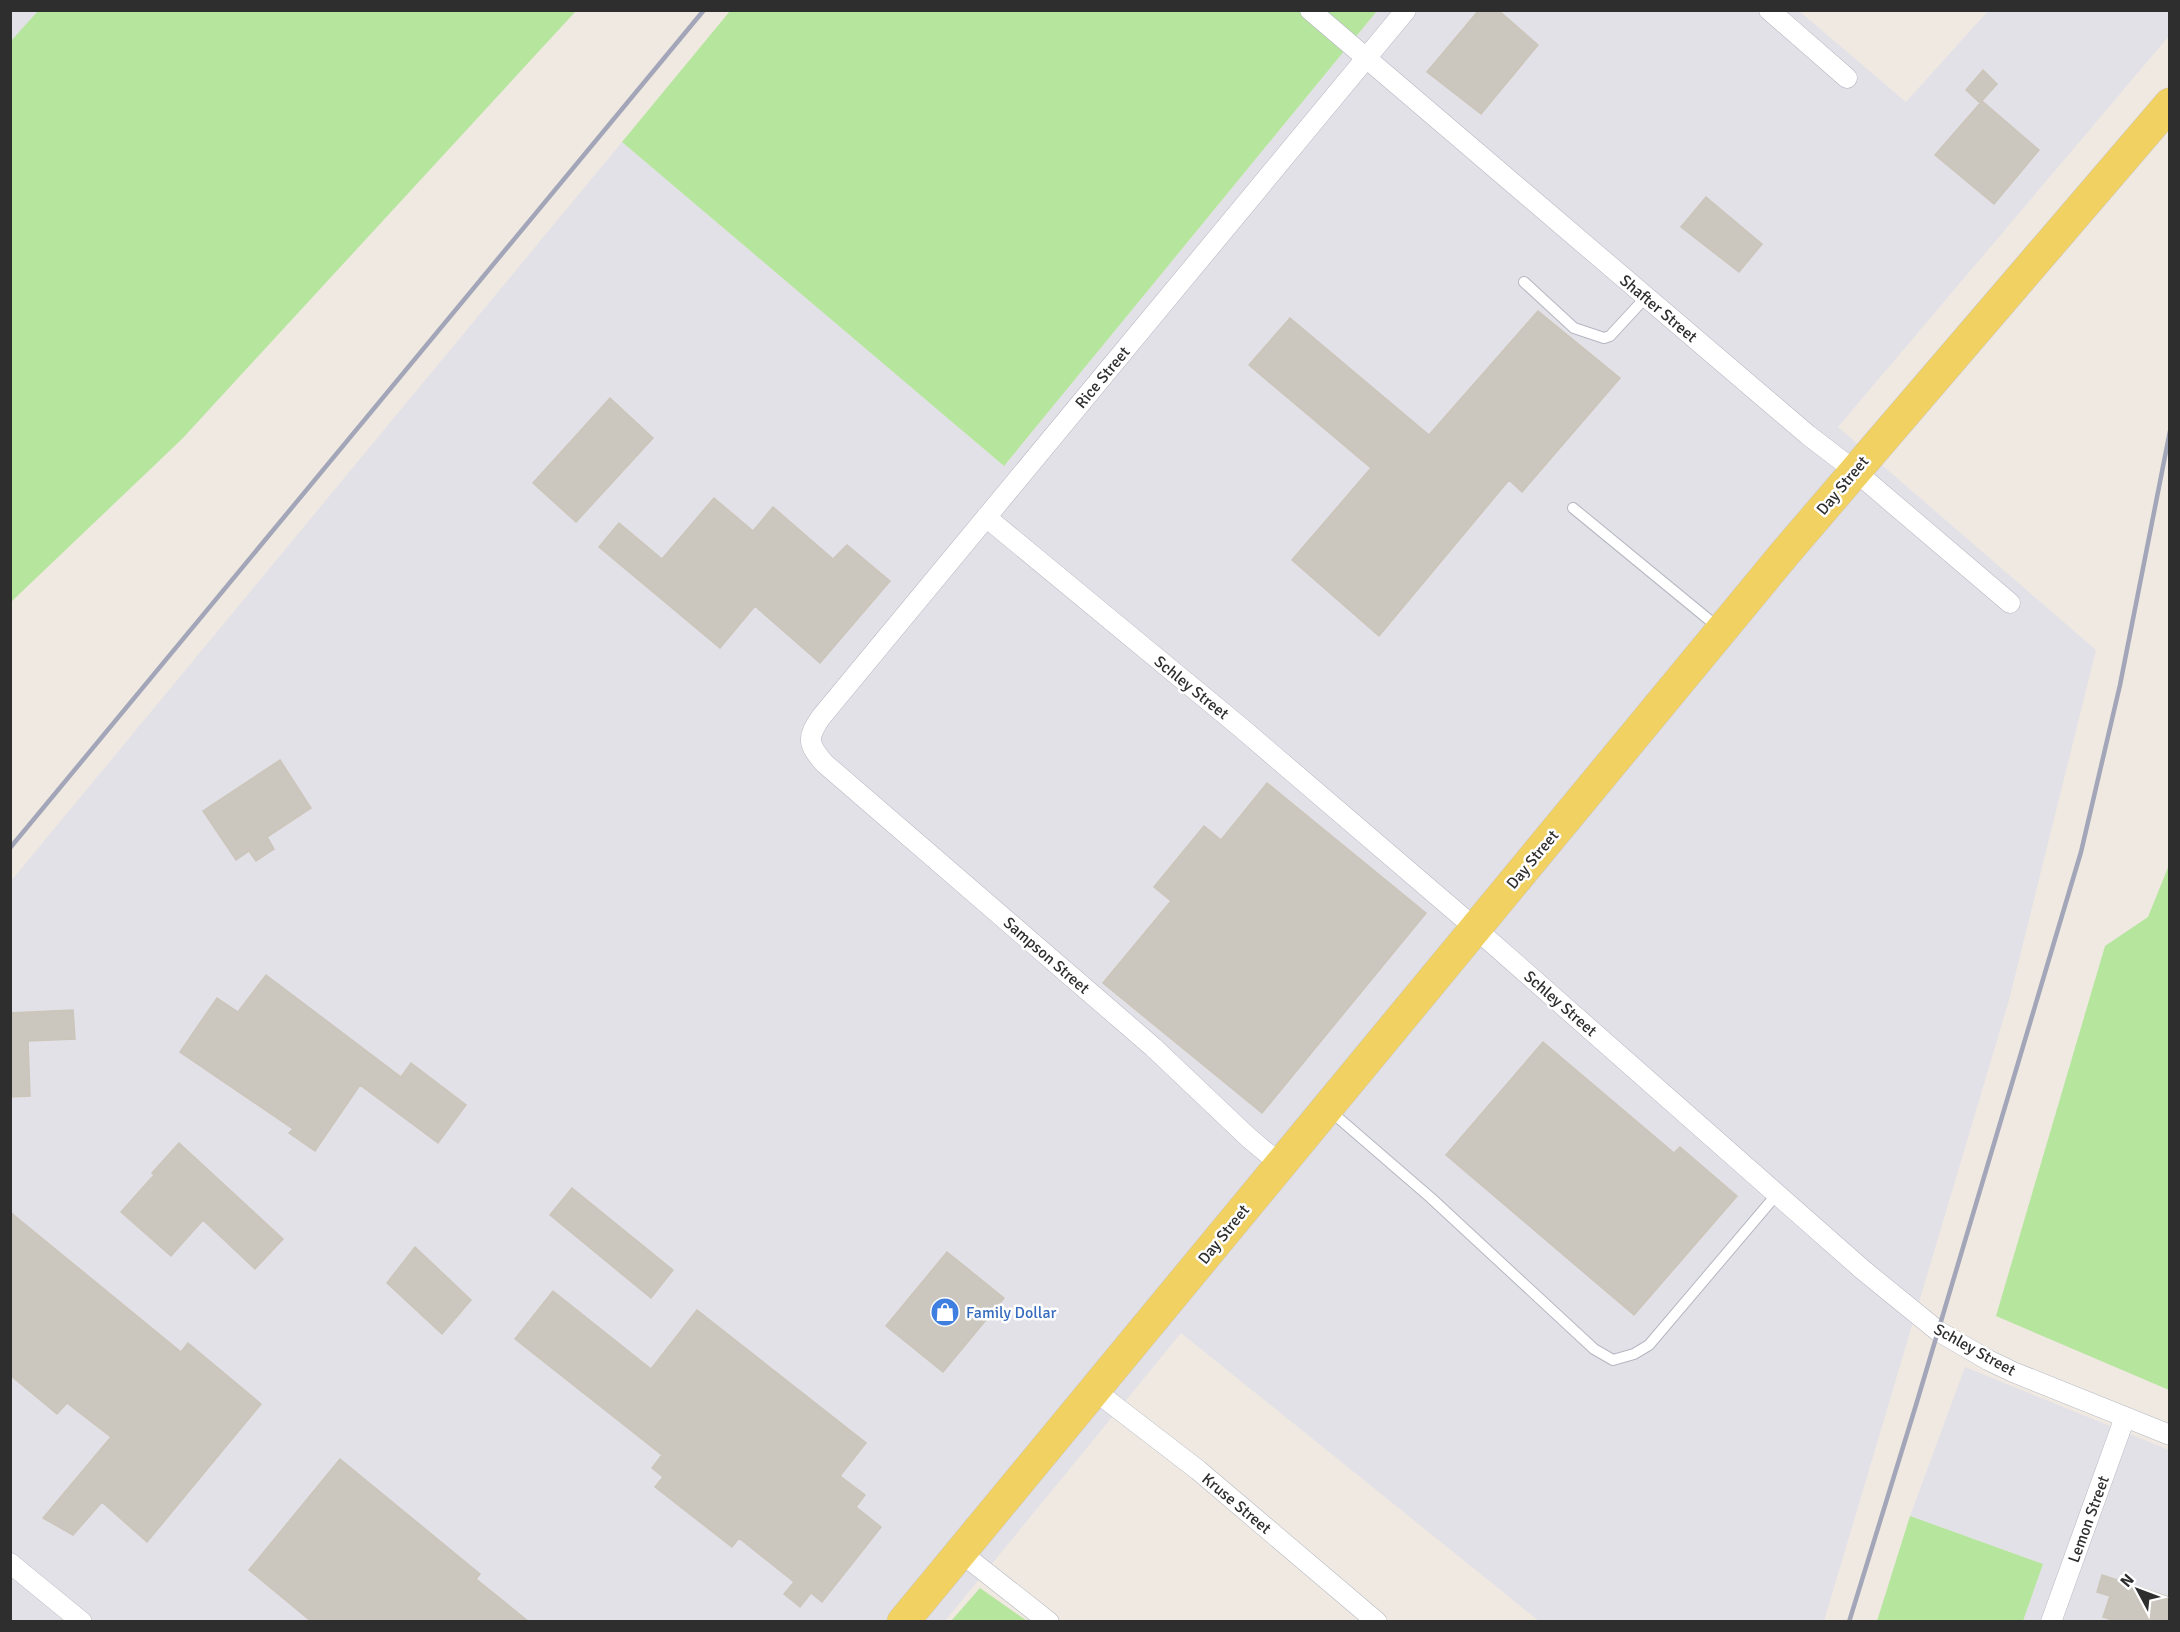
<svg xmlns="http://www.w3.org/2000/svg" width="2180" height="1632" font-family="Signika,sans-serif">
<rect width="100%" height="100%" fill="#efe9e1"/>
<!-- industrial -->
<path fill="#e3e1e8" d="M11,11H38L11,42Z
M1377,11H1799L1906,102L1988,11H2169V36L1838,427L2096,650L2009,1000L1824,1621H1539L1181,1333L945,1621L11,1622V881L622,142L1004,466Z
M1965,1367L2169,1450V1621H2023L2043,1564L1910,1516Z"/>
<!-- green -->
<path fill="#b6e59e" d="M38,11H576L182,439L11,602L10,42Z
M730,11H1377L1004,466L622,142Z
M2169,865V1390L1996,1316L2105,946L2148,917Z
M1910,1516L2043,1564L2023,1621H1877Z
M980,1588L1027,1621H951Z"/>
<!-- building -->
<path fill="#cbc7bf" stroke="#cbc5ba" stroke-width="1.5" d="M1479,10H1498L1538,45L1481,114L1427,72Z
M1983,70L1997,84L1980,103L1966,90Z
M1982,101L2039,150L1994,204L1935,155Z
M1706,197L1762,244L1739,272L1681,227Z
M1538,311L1620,378L1522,492L1509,480L1379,636L1292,560L1371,468L1249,365L1290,318L1429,435Z
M610,398L653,438L576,522L533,483Z
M714,498L753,531L773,507L833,559L847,545L890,581L820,663L755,606L720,648L599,547L619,523L662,559Z
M280,760L311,808L267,837L274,849L256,861L249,851L236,860L203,811Z
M1267,783L1426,913L1262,1113L1103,983L1171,901L1154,887L1204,826L1221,840Z
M266,975L401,1077L411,1063L466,1105L438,1143L360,1085L315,1151L289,1133L293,1129L180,1052L217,998L238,1012Z
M73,1010L75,1039L28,1041L30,1096L10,1097V1013Z
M1543,1042L1674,1153L1680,1147L1737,1196L1634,1315L1446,1155Z
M179,1143L283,1239L255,1269L203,1220L171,1256L121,1212L154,1175L152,1173Z
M572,1188L673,1270L651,1298L550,1215Z
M10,1212L181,1352L188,1343L261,1404L147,1542L102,1502L73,1535L43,1518L111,1437L67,1403L57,1414L10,1375Z
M415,1247L471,1300L442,1334L387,1283Z
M947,1252L1004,1298L943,1372L886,1326Z
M553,1291L651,1369L697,1310L866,1443L840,1476L865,1495L856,1507L881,1527L822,1602L811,1593L800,1607L784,1594L794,1582L739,1538L732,1547L655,1487L663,1477L652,1468L662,1455L515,1339Z
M340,1459L480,1574L476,1579L529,1622H312L249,1570Z
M2102,1575L2169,1597V1622H2119L2103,1617L2110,1596L2097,1592Z"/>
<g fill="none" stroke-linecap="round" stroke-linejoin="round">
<!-- service casing -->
<g stroke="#b4b7c1" stroke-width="12">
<path id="service" d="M1524,282L1574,328L1604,338L1610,336L1646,297
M1573,508L1719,628
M1328,1109L1431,1198L1594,1349L1613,1360L1634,1354L1649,1345L1777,1194"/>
</g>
<!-- minor casing -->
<g stroke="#b4b7c1" stroke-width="21">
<path id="minor" d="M1310,10L1808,435L1855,471L2010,603
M1769,10L1847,78
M986,517L1239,726L1475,928L1863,1270L1938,1331L1988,1360L2013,1372L2170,1435
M1280,1164L1249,1138L1153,1047L824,763C807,743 807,738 821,717L1406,10
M1094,1390L1198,1470L1377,1622
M960,1552L1049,1622
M10,1563L82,1622
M2051,1622L2125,1417"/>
</g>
<!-- primary casing -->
<g stroke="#c9c9c9" stroke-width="33">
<path id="primary" d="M903,1622L1786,552L2170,104"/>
</g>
<!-- service -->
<use href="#service" stroke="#fff" stroke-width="10"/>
<!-- minor -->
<use href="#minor" stroke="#fff" stroke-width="20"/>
<!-- primary -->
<use href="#primary" stroke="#f2d163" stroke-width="32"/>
<!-- rail -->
<path stroke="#a3a6b8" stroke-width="4.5" d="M10,848L704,10
M1849,1622L1916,1405L2081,852L2120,685L2170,431"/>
</g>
<!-- icons -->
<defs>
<g id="shop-disc" transform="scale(1.5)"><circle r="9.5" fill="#3f7fe0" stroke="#fff"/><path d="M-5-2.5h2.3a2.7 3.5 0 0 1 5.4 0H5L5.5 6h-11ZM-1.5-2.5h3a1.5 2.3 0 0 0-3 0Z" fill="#fff"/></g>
</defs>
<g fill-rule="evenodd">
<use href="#shop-disc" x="945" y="1312"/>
</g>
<g text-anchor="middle" stroke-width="5" stroke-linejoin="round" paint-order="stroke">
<!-- street labels -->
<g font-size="16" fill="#2e2e2e" stroke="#fff">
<text transform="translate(1659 308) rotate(40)" y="6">Shafter Street</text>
<text transform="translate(1102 377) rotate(-50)" y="6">Rice Street</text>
<text transform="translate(1842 485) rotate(-50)" y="6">Day Street</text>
<text transform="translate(1192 687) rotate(39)" y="6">Schley Street</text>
<text transform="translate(1532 859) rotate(-50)" y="6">Day Street</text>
<text transform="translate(1047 955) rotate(41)" y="6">Sampson Street</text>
<text transform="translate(1561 1003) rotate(41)" y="6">Schley Street</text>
<text transform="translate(1223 1234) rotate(-51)" y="6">Day Street</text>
<text transform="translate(1975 1349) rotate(29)" y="6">Schley Street</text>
<text transform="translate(1237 1503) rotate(40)" y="6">Kruse Street</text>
<text transform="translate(2088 1519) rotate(-70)" y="6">Lemon Street</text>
</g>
<!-- shop labels -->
<g font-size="16" fill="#366cbe" stroke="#fff" text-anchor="start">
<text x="966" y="1318">Family Dollar</text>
</g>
</g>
<!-- border -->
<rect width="2180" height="1632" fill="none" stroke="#2e2e2e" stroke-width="24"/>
<!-- north arrow -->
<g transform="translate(2138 1590) rotate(311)" stroke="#ffffff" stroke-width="4.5" paint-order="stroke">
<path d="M0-4.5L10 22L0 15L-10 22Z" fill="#2e2e2e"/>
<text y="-9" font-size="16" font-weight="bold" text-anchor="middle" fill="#2e2e2e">N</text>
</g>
</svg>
